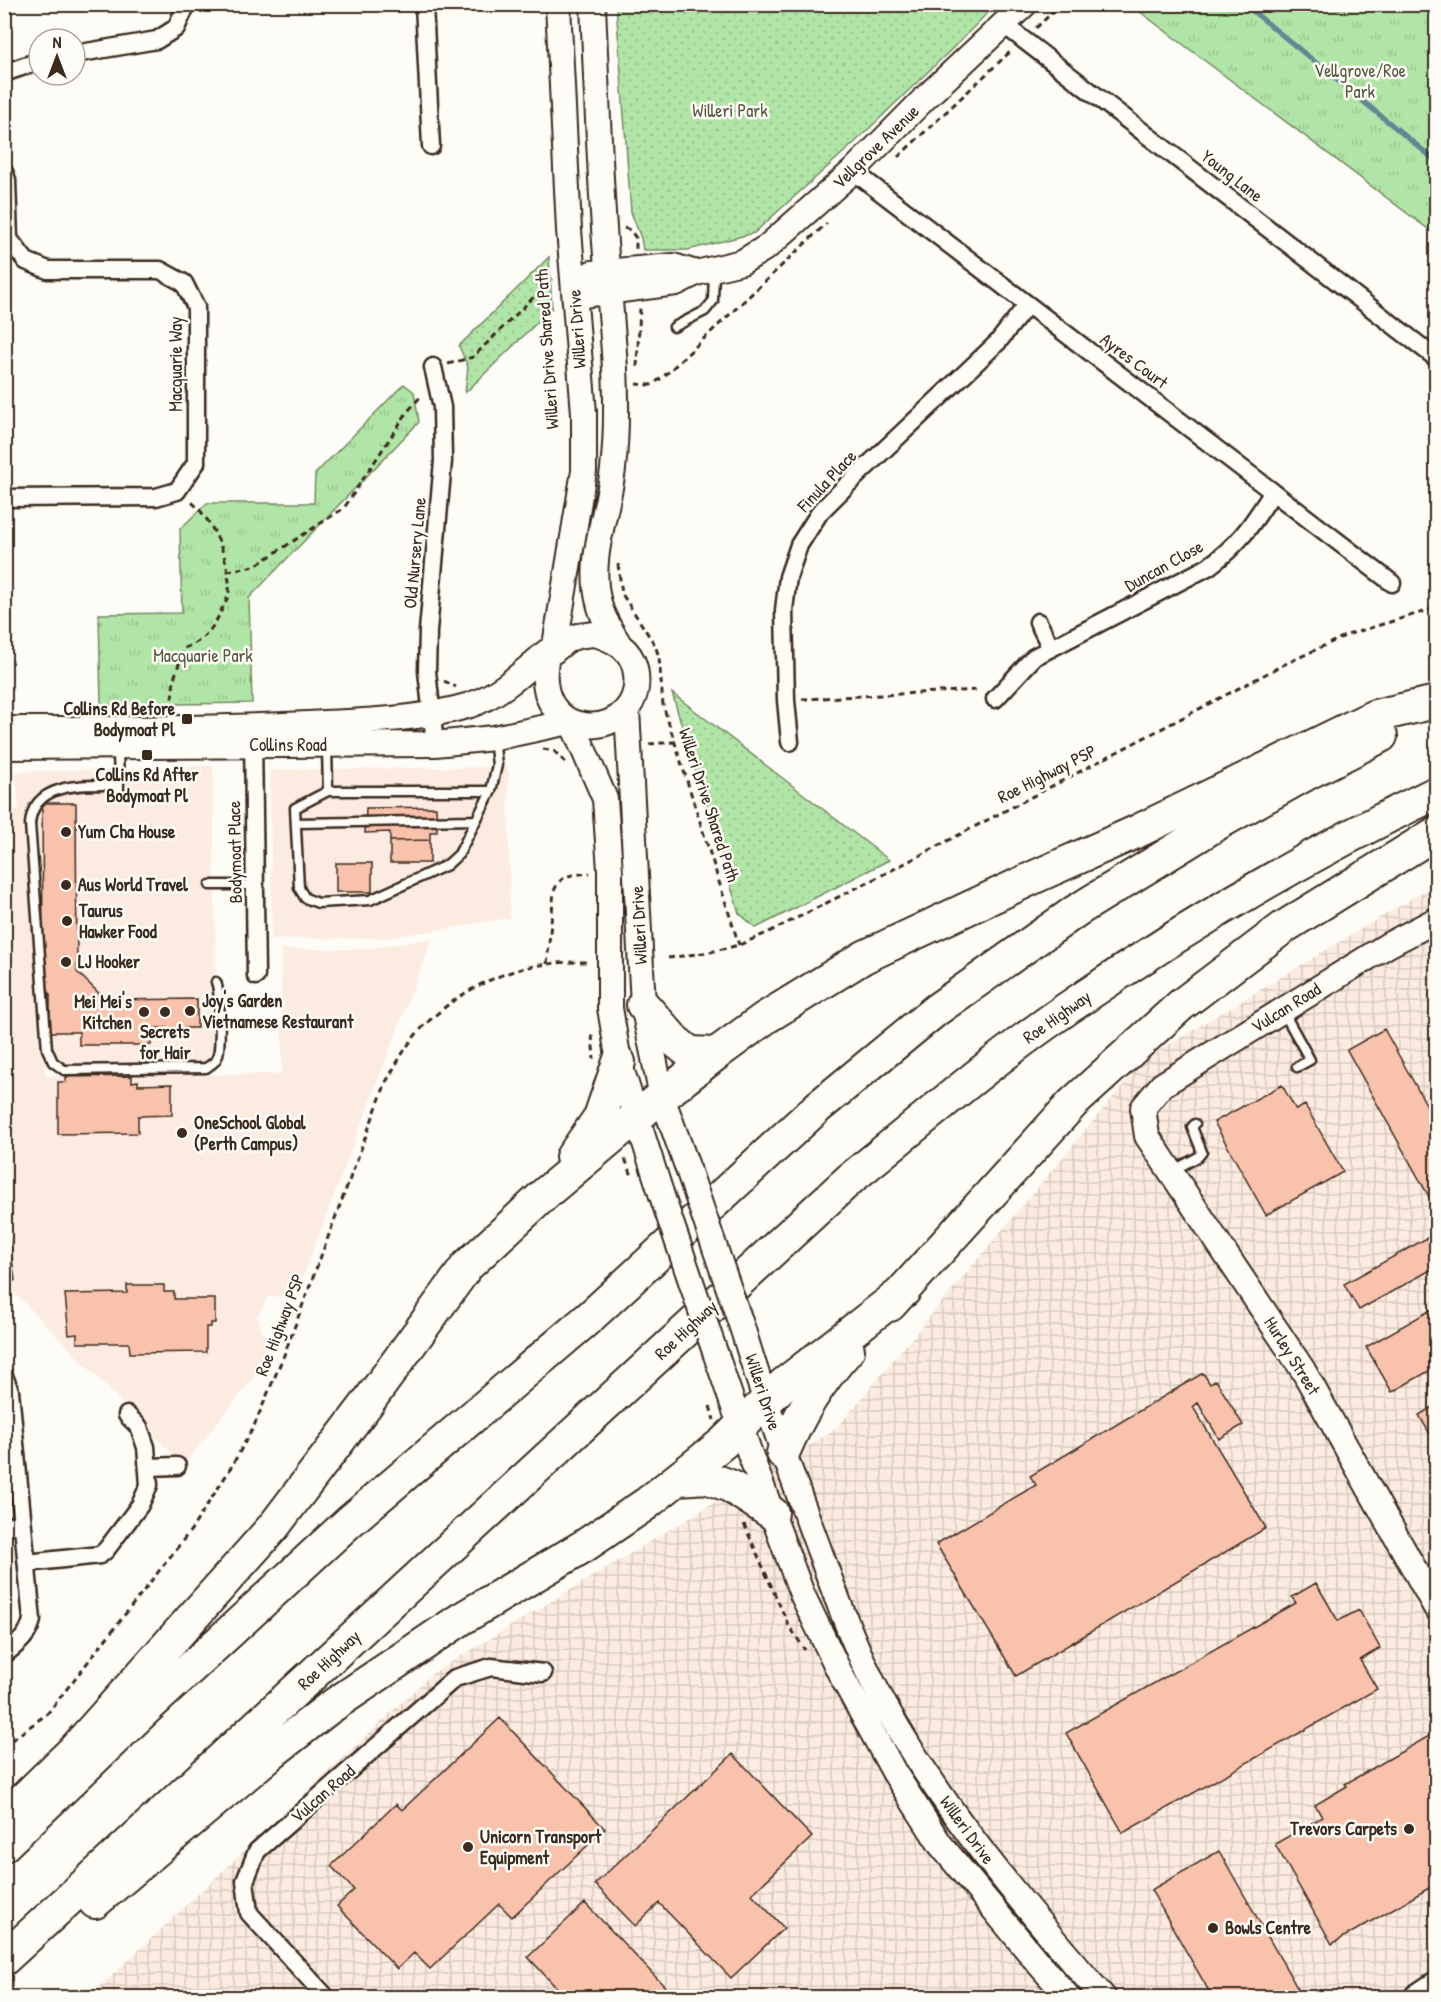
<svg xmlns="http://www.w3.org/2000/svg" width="1441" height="2002" font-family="'Patrick Hand',sans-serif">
<defs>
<pattern id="industrial-grid" width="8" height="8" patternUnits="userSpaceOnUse" patternTransform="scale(1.5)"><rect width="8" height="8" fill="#fcebe0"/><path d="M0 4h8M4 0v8" fill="none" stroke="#d9cac0"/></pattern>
<pattern id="grass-dots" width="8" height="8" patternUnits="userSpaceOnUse" patternTransform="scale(1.5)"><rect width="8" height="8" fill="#b1e5a7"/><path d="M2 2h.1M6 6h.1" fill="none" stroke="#99c58f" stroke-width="1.8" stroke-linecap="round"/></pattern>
<pattern id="park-tufts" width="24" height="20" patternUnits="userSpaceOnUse" patternTransform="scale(1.5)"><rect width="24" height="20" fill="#b1e5a7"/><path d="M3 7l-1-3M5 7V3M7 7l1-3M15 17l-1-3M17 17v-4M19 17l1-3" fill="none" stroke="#99c58f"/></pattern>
</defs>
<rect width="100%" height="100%" fill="#fdfcf7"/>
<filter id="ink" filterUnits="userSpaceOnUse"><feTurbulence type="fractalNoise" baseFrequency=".0167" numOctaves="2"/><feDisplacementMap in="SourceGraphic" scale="12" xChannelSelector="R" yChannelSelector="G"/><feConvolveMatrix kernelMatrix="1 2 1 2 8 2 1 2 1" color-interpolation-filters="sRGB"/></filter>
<g filter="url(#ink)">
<!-- built -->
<path fill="#fcebe0" d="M213,766L217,1067L44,1066L45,1076L282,1074L281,949H364L432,939L297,1292L267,1298L257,1316L270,1357L183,1465L5,1283L4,810L19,809L16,772Z
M508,767L510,918L387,938L272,939L270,770Z"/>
<!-- industrial -->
<path fill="url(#industrial-grid)" d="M1436,884V1997L88,1998L433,1673L836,1429L1145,1059Z"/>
<!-- grass -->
<path fill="url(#grass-dots)" stroke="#768862" stroke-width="1.5" d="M616,5V4L995,5L960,41L853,144L754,233L688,250H643L641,238L631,212Z
M549,257L552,308L465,393L468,367L459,346Z
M672,693L889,860L756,928L739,913Z"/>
<!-- park -->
<path fill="url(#park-tufts)" stroke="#768862" stroke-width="1.5" d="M1131,5H1436V235Z
M404,384L414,392L419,422L249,598L252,703L101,705L99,614L182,613L180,529L207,503H314L315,474Z"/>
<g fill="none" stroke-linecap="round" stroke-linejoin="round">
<!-- stream -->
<path stroke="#658594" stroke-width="5" d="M1244,4L1436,161"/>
</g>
<!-- building -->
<path fill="#f9c2ac" stroke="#3b2a1e" stroke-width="1.5" d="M42,803H76L77,972L106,1000L197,999V1028H151V1045H79V1032H50V994H45V957H43Z
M436,807L437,832H430V840L390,841V832L365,833L366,808Z
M430,840V863H390V841Z
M336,863H372V892H336Z
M1384,1029L1436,1122V1209L1347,1050Z
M132,1076V1082L138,1081V1085L172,1084V1115L138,1116V1133L58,1134V1082H66V1077Z
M1282,1085L1296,1110L1305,1105L1343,1172L1266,1215L1214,1122Z
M4,1229L8,1233L15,1280L11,1284L4,1278Z
M1436,1233V1267L1359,1310L1344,1284Z
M127,1285H164V1292H174V1299H215V1323H211V1327H206V1352L130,1353L129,1343H77V1334L69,1335L65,1294L127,1293Z
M1436,1307V1367L1392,1392L1366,1347Z
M1203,1373L1210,1384L1216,1380L1243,1425L1219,1439L1198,1403L1193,1407L1266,1528L1016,1676L936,1544L1036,1485L1030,1476Z
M1436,1405V1440L1434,1441L1419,1415Z
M1316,1583L1338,1621L1359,1610L1380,1648L1360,1660L1377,1689L1123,1833L1066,1733L1296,1603L1292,1597Z
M500,1718L605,1829L512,1917L499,1904L430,1969L414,1953L397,1969L337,1906L354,1890L331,1866L396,1804L402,1810Z
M1436,1732V1884L1332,1944L1275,1844L1322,1817L1315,1805L1347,1786L1345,1784Z
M733,1754L812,1837L752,1894L784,1928L731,1978L659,1903L635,1926L595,1884Z
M1219,1851L1303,1998H1213L1151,1890Z
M585,1903L672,1994L669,1998H566L528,1957Z"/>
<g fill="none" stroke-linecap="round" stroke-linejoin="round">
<!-- lane casing -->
<g stroke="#3b2a1e" stroke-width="13">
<path id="lane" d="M674,327L705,311L713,301L714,271
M327,747L328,791L295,808L299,888L305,898L318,903L370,900L447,865L459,854L491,791L497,765L494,738
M118,748L119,789
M119,785C86,785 33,781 30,824L47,1049L53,1062L64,1070L206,1068C212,1064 216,1062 218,1055C221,1044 220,991 216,982
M328,791H491
M296,823L476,820
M210,885H255
M1284,1013L1310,1060L1297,1067
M1174,1170L1198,1157L1202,1152L1192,1127L1195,1124"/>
</g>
<!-- street casing -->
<g stroke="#3b2a1e" stroke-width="21">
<path id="street" d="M424,4L431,146
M1003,24L1436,358
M75,54L157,40L176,28L187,4
M4,73L39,61
M853,171L1392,583
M4,172L7,180L9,239L26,261L48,270H160L184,283L196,307V463L177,491L156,497L4,498
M433,367L442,407L443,461L428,631L427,671L435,744
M1038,622L1051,648
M995,699L1034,657L1208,567C1241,543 1252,524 1273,492
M253,734L256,976
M790,742L786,700L784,610L788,577L799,545L820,512L846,486L998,342L1027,305
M4,1376L10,1391L32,1620C28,1637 17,1644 4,1655
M148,1467L177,1466
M4,1526L22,1524
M27,1563L100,1555L106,1550L140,1505L149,1485L146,1447L139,1427L127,1415
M327,1998L249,1913L245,1881L257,1851L455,1678L491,1667L543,1673"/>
</g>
<!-- secondary casing -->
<g stroke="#3b2a1e" stroke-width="28">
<path id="secondary" d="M593,4C596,79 599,153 604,228C609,308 622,388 613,469C608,513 587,559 599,603C602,618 612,632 619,644
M592,273L673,266L696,273
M575,296L676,283L696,273L742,262L767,247L853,171L925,98L1025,4
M595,634C614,640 630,648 635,668C651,744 523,751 548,651C557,651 559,646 566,641C575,635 585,635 595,634Z
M554,651L584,471V413L569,230L558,4
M627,709L643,1005L662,1097L688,1169
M572,723L605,799L610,870V1008L619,1062L661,1193
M4,729C106,729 207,729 308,724C360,721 421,720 470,705C500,695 525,670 548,651
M4,747L435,744L494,738L569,722
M1436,920L1388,945L1162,1085L1143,1108L1147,1136L1303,1370L1436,1608
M743,1330C764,1400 789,1468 814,1536C835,1593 855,1651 884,1704C944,1812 1023,1905 1104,1998
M716,1355L750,1454L802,1594L841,1675L894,1772L940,1844L1039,1964L1069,1998"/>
</g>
<!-- primary casing -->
<g stroke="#3b2a1e" stroke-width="32">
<path id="primary" d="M1418,1998L1436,1986"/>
</g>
<!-- highway casing -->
<g stroke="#3b2a1e" stroke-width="36">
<path id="highway" d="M643,1005L675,1041L690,1053L716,1054
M572,1157L600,1117L619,1062
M890,1305L1072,1104L1181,1005L1284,927L1436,833
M783,1453C800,1413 819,1382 848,1350
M679,1479L706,1477L730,1486L772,1513
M4,1818L74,1750L274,1526L366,1405L467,1266L547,1192L636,1117L716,1054L765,1018L864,957L1039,875L1138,831L1375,716L1436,702
M4,1845L145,1710L349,1522L590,1317L818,1107L936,1010L1076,911L1222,821L1306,774L1381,736
M95,1902L274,1751L329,1708L461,1619L584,1546L646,1504L723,1443L784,1384L904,1291
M4,1959L850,1179C922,1121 992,1060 1068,1008C1185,927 1308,854 1436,793"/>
</g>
<!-- path -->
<path stroke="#3b2a1e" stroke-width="3" stroke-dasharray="6 4.5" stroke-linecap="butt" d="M1420,4L1436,20
M1036,28L1061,4
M898,157L1011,51
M624,228L630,230L636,238V251
M448,364L473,357L552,279
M637,367L640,308
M636,384L651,385L662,378L827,223
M618,564L622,594L655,645L659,657L663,705L739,945
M227,571L255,566L344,508L408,411L422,395
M444,681L456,687
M802,699L978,690L980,691
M171,709L174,679L184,648C205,640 213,629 222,609C225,604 228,598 229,592C231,562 213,518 189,500
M649,744L674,742
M543,749L554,751L565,762
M668,958L710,952L739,945L767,933L894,869L1281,666L1347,635L1436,608
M547,964L554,891C561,873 574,875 590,873
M592,1035L594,1059
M625,1159L633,1178
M710,1406L714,1420
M744,1524L788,1624L805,1650
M4,1746L48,1713L191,1530L229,1471L254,1426L284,1355L386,1082C397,1063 407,1043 422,1028C454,994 503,968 549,964C561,962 574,962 586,962"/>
<!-- lane -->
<use href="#lane" stroke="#fdfcf7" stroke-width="8"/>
<!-- street -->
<use href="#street" stroke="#fdfcf7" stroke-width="16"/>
<!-- secondary -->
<use href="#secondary" stroke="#fdfcf7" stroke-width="24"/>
<!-- primary -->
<use href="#primary" stroke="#fdfcf7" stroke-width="27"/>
<!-- highway -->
<use href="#highway" stroke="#fdfcf7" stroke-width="32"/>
<!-- secondary-bridge casing -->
<g stroke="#3b2a1e" stroke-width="28" stroke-linecap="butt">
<path id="secondary-bridge" d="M688,1169L743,1330
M661,1193L716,1355"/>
</g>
<!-- secondary-bridge -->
<use href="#secondary-bridge" stroke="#fdfcf7" stroke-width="24"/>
</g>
</g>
<!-- markers -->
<g fill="#3b2a1e" stroke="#fdfcf7" stroke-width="2">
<rect x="181" y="713" width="12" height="12" rx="3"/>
<rect x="141" y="749" width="12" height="12" rx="3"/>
<circle cx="66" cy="832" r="6"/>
<circle cx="66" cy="885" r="6"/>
<circle cx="67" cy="921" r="6"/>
<circle cx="66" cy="962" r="6"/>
<circle cx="190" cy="1011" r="6"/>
<circle cx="144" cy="1012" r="6"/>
<circle cx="165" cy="1012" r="6"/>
<circle cx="182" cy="1133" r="6"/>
<circle cx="1409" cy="1829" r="6"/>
<circle cx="468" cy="1847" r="6"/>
<circle cx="1213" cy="1928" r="6"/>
</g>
<g text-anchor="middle" stroke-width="5" stroke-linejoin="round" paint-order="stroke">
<!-- park labels -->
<g font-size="18" fill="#585940" stroke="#fdfcf7">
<text x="1360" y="77">Vellgrove/Roe<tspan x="1360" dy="21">Park</tspan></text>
<text x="730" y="117">Willeri Park</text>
<text x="203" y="662">Macquarie Park</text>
</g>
<!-- street labels -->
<g font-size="18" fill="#3b2a1e" stroke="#fdfcf7">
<text transform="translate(876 147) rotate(-44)" y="6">Vellgrove Avenue</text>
<text transform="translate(1232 176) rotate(38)" y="6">Young Lane</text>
<text transform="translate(577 329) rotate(-94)" y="6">Willeri Drive</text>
<text transform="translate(547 349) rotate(-94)" y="6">Willeri Drive Shared Path</text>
<text transform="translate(1134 361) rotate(37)" y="6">Ayres Court</text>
<text transform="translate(176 364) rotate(-90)" y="6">Macquarie Way</text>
<text transform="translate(827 481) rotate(-47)" y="6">Finula Place</text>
<text transform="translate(415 553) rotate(-85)" y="6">Old Nursery Lane</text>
<text transform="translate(1164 566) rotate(-29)" y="6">Duncan Close</text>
<text x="288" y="751">Collins Road</text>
<text transform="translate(1047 774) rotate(-27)" y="6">Roe Highway PSP</text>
<text transform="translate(709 805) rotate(72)" y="6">Willeri Drive Shared Path</text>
<text transform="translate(235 852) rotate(-91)" y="6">Bodymoat Place</text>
<text transform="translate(639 925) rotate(-93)" y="6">Willeri Drive</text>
<text transform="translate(1286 1008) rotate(-32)" y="6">Vulcan Road</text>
<text transform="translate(1057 1017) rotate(-35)" y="6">Roe Highway</text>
<text transform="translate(280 1325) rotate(-69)" y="6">Roe Highway PSP</text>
<text transform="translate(686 1330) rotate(-43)" y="6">Roe Highway</text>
<text transform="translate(1292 1356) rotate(58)" y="6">Hurley Street</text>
<text transform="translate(763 1392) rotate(72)" y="6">Willeri Drive</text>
<text transform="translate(329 1660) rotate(-43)" y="6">Roe Highway</text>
<text transform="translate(323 1794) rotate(-41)" y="6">Vulcan Road</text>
<text transform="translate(967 1830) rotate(54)" y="6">Willeri Drive</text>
</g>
<!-- poi labels -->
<g font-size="18" font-weight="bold" fill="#3b2a1e" stroke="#fdfcf7" text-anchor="start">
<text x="175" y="715" text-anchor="end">Collins Rd Before<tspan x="175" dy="21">Bodymoat Pl</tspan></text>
<text x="147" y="781" text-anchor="middle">Collins Rd After<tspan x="147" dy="21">Bodymoat Pl</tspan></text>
<text x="78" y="838">Yum Cha House</text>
<text x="78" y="891">Aus World Travel</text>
<text x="79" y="917">Taurus<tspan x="79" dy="21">Hawker Food</tspan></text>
<text x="78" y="968">LJ Hooker</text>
<text x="202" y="1007">Joy's Garden<tspan x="202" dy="21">Vietnamese Restaurant</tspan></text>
<text x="132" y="1008" text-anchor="end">Mei Mei's<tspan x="132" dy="21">Kitchen</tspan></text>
<text x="165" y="1038" text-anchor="middle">Secrets<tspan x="165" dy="21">for Hair</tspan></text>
<text x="194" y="1129">OneSchool Global<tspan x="194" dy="21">(Perth Campus)</tspan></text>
<text x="1397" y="1835" text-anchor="end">Trevors Carpets</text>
<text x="480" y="1843">Unicorn Transport<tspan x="480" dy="21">Equipment</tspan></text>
<text x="1225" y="1934">Bowls Centre</text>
</g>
</g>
<!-- margin -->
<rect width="1441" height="2002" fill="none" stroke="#fdfcf7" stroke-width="24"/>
<rect x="12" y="12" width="1417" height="1978" fill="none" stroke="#3b2a1e" stroke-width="2" filter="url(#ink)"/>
<!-- north arrow -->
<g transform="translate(57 57)"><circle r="28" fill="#fdfcf7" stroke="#afa8a0" stroke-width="1.5"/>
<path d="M0-4.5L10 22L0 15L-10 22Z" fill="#3b2a1e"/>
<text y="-9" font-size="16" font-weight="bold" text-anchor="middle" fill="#3b2a1e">N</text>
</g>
</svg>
